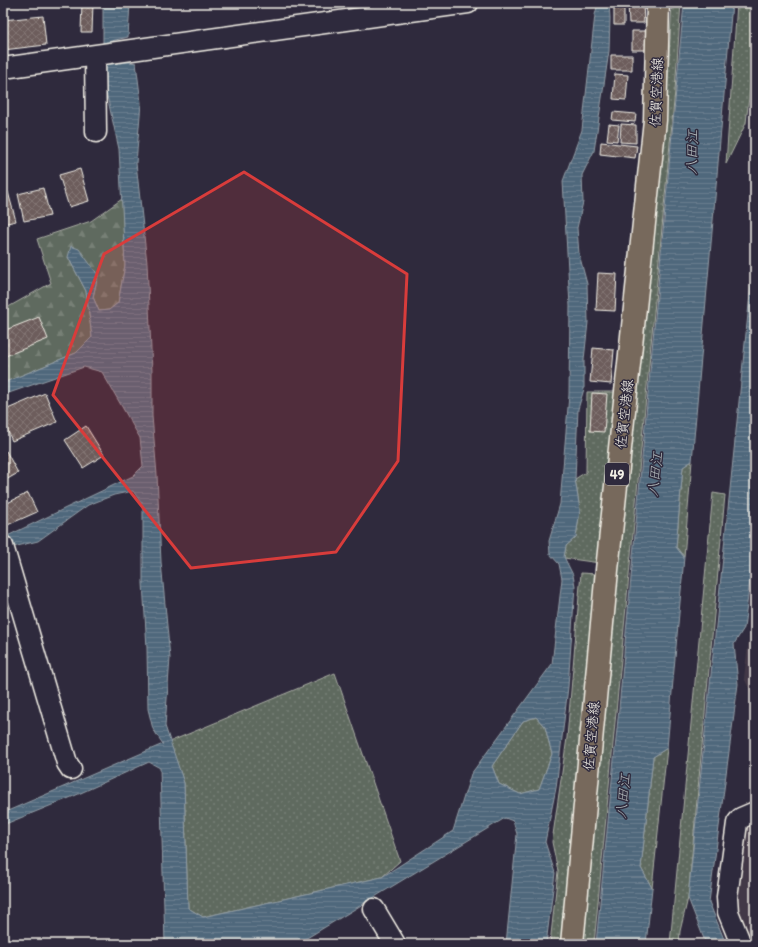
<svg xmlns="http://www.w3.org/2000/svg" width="758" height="947" font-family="Itim,'Klee One',sans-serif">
<defs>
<pattern id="grass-dots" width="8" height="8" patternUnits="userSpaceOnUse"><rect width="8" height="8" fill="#5f6a5f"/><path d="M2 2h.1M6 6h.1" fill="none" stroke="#778076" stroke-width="1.8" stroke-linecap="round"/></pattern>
<pattern id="forest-firs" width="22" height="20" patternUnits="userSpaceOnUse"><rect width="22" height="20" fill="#5f6a5f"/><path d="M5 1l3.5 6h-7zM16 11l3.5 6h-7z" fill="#778076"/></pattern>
<pattern id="water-rules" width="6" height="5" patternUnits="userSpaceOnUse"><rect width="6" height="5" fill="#50677b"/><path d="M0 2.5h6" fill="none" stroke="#6a7d8e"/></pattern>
<pattern id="building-cross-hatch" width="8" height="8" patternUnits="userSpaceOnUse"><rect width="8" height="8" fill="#6d5d5b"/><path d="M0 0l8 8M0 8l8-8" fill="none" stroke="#827573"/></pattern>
</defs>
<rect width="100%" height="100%" fill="#2f2a3d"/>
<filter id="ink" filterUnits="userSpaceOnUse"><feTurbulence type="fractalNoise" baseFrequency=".025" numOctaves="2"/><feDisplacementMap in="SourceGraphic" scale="8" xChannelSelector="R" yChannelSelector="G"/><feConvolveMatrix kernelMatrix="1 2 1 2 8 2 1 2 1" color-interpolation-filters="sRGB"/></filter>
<g filter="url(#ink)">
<!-- built -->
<path fill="#423946" d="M755,587V701L744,678Z
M755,798V944H751L740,918L737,889L747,802Z"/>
<!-- grass -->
<path fill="url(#grass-dots)" stroke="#aaaea4" d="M672,3H681L675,91L594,944H580L667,91Z
M737,3H755V45L746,123L726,164Z
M587,392H617L600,563L564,558L566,546L576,537L580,510L575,479L586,472Z
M692,461L684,557L676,547L683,467Z
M713,493L725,495L688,898L680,931L679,944H670Z
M581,573L597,574L562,944H550L558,871L552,842L567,738Z
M335,673L400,861L382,877L203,917L188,908L184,783L169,742Z
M536,717L545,727L552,754L539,789L520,794L499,784L492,766L523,721Z
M667,748L652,888L641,868L653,757Z"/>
<!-- forest -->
<path fill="url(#forest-firs)" stroke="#aaaea4" d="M122,199L125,265L118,303L109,310L99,311L93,297L98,275L68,257L86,291L92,337L76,353L3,383V310L51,283L37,239L91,221Z"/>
<!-- water -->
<path fill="url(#water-rules)" stroke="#929ea7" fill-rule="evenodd" d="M103,3H130L128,37L103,43Z
M598,3H609L610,18L609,51L594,151L582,175L583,202L577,228L579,254L587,284L588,322L584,360V389L578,409L575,479L580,510L576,537L566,546L564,557L573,575L575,586L568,687L556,788L545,842L555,873L546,944H506L517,834L513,821L505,818L297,944H165L160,768L149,762L74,796L3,825V813L163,744L153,729L148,709L147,648L143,583V506L133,491L114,495L88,505L38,541L13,547L3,538L133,476L143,466L140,438L102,372L84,367L3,395V383L76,353L92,337L86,291L68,257L71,246L79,249L98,275L93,297L99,311L109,310L118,303L125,265L119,149L105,87V63L120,60L136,63L141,103L136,163L147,263L152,371V416L157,475L161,562L170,658L165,726L184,783L188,908L203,917L382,877L453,831L471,774L552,664L562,579L559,564L550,554L549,541L560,504L569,395L570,306L563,181L582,130L595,15ZM536,717L545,727L552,754L539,789L520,794L499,784L492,766L523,721Z
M684,3H732L692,461L683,467L676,547L684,557L667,748L653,757L641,868L652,888L646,944H596L619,708Z
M755,246V540L744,628L734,644L738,684L709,902L726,944H706L688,898Z"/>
<!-- building -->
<path fill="url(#building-cross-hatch)" stroke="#f4f1e8" d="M82,3H93L92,32H81Z
M628,3H643L644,23H629Z
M614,8H624V25H614Z
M43,16L46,45L3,50V20Z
M632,31H647V50H632Z
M611,55H632V70H611Z
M615,74L628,75L626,100L613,99Z
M613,112L636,114L635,122L612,120Z
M609,124L619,125L617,141L607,140Z
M621,124L636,125V143L620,142Z
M601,142L637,146L635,158L600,154Z
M80,169L89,201L69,207L59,175Z
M43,188L50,216L24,221L18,194Z
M8,192L16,221L3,224V194Z
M598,273L617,274L615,311L596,310Z
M39,317L48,339L3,357V331Z
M593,348L614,350L611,384L590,382Z
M45,393L57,422L12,441L3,420V411Z
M592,393L607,394L604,432L590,431Z
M86,426L104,455L83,468L65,440Z
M6,451L18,473L4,481L3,453Z
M28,493L37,512L3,527V505Z"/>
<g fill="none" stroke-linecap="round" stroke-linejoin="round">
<!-- minor casing -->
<g stroke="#f4f1e8" stroke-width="23">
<path id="minor" d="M95,56L96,132
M3,68L468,3
M3,546L67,763L71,769
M374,909L395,944
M741,944L728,912L727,897L737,823L741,818L755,812"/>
</g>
<!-- major casing -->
<g stroke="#f4f1e8" stroke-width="25">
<path id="major" d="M572,944L607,570L655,120L658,3"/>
</g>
<!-- minor -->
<use href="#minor" stroke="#2f2a3d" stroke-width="20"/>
<!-- major -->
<use href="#major" stroke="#77695c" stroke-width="22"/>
</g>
</g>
<!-- marked area -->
<path fill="#d93c3b" fill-opacity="0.2" stroke="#d93c3b" stroke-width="3" stroke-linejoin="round" d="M244,172L407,274L398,461L336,552L191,568L53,395L104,254Z"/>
<g text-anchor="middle" stroke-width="3" stroke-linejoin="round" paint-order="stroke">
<!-- shield labels -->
<rect fill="#2f2a3d" stroke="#b9b5b5" stroke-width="1" x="605" y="463" width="24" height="22" rx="3"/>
<g font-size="13" font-weight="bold" fill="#f4f1e8">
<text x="617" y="479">49</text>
</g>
<!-- street labels -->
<g font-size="14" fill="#f4f1e8" stroke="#2f2a3d">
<text transform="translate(656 92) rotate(-88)" y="5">佐賀空港線</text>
<text transform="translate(624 414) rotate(-84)" y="5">佐賀空港線</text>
<text transform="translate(591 736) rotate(-85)" y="5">佐賀空港線</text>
</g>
<!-- water labels -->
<g font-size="15" font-style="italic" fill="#b2babc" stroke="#2f2a3d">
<text transform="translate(692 152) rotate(-88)" y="5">八田江</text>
<text transform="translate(655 474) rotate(-83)" y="5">八田江</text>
<text transform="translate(623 796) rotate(-84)" y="5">八田江</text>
</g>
</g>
<!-- margin -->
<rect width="758" height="947" fill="none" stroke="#2f2a3d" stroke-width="16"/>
<rect x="8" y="8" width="742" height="931" fill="none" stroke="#f4f1e8" stroke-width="1.5" filter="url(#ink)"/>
</svg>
